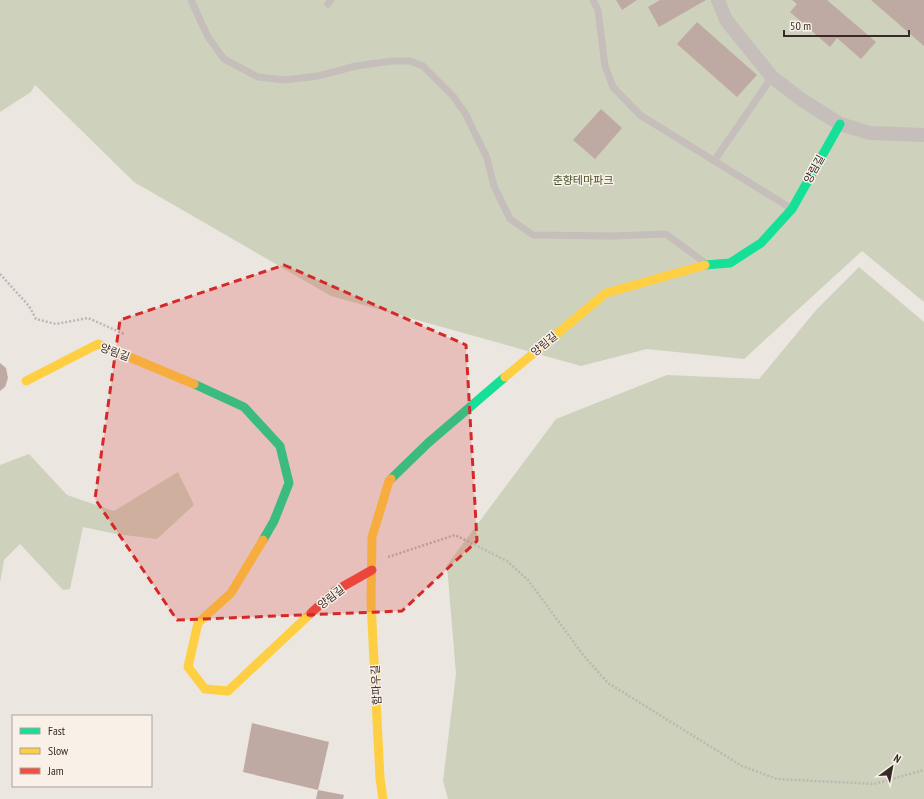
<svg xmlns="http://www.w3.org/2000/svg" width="924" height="799" font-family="'PT Sans Narrow','Noto Sans KR',sans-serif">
<rect width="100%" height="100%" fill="#ece6e1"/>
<!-- green -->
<path fill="#ced1bc" d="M0,0H924V302L862,251L744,359L647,349L581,366L331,296L134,182L35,85L31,92L0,112Z
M859,267L924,322V799H448L443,781L456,674L447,565L556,419L667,375L759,379L817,309Z
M29,454L67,495L114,511L178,472L194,505L157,539L116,534L83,527L70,589L63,590L20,544L4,560L0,583V465Z"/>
<!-- building -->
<path fill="#bfaaa3" d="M616,0H637L622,10Z
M660,0H706L659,27L648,7Z
M792,0H827L876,42L861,59L837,38L830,47L790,12L797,4Z
M871,0H924V46Z
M697,22L757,75L737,97L677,44Z
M601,109L622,128L595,159L573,140Z
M0,363L6,368L8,378L5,387L0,391Z
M252,723L329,742L318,790L243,772Z
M318,790L344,795L343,799H316Z"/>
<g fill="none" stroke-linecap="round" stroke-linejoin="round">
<!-- path -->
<path stroke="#beb6b2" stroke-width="2.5" stroke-dasharray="2 2" stroke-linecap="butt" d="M0,274L29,306L36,319L56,324L88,318L124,334
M388,557L455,535L507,561L528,580L584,656L608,683L742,766L777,779L874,784L924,770"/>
<!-- lane -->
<path stroke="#c5beba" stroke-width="7" d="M191,0L208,37L224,59L258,77L285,80L318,76L356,66L392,61H410L423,66L453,96L465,113L487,158L494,186L510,219L533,235L613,236L666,234L704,262
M593,0L598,10L605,66L613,87L640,115L792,209
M328,4L331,0
M714,161L772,77"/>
<!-- street -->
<path stroke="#c5beba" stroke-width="14" d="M718,0L726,20L772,77L802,100L840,124L870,133L924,135"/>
<!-- fast -->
<path stroke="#16e098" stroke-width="9" d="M705,265L730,263L761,243L792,209L840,124
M194,384L244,407L280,446L289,483L274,521L263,540
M391,479L428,443L505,377"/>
<!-- slow -->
<path stroke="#ffcf43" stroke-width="9" d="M505,377L606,293L705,265
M26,381L98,344L194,384
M263,540L231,593L198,623L188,667L205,689L228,691L311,613
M383,799L380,778L371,602L372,537L389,481L391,479"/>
<!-- jam -->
<path stroke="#f24e42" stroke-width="9" d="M311,613L335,591L372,570"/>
</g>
<!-- marked area -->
<path fill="#d62828" fill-opacity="0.2" stroke="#d62828" stroke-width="3" stroke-dasharray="8 5" stroke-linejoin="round" d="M284,265L466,345L477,541L402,611L177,620L95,499L120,320Z"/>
<g text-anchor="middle" stroke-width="3" stroke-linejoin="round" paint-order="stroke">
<!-- street labels -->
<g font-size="11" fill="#362b28" stroke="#f9f0e8">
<text transform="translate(814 169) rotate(-61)" y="4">양림길</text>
<text transform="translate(544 344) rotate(-40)" y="4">양림길</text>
<text transform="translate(115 352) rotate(20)" y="4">양림길</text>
<text transform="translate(331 597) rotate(-38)" y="4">양림길</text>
<text transform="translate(376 685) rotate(-93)" y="4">함파우길</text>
</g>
<!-- park labels -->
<g font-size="11" fill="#48522d" stroke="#f9f0e8">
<text x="583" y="184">춘향테마파크</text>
</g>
</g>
<!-- legend -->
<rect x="12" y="715" width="140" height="72" fill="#f9f0e8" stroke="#aba19b"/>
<rect x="20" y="728" width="20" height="6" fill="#16e098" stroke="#aba19b"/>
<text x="48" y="735" font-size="12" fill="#362b28">Fast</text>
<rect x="20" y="748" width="20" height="6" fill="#ffcf43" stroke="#aba19b"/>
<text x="48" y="755" font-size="12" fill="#362b28">Slow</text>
<rect x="20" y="768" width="20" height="6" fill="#f24e42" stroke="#aba19b"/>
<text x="48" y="775" font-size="12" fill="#362b28">Jam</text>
<!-- north arrow -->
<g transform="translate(892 767) rotate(32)" stroke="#f9f0e8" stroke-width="3" paint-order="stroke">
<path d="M0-3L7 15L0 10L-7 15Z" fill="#362b28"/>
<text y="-6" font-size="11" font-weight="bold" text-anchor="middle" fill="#362b28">N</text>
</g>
<!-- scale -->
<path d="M784 30v6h125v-6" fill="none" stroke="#362b28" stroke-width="2"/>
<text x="790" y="30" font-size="12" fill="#362b28" stroke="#f9f0e8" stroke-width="3" paint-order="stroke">50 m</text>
</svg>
